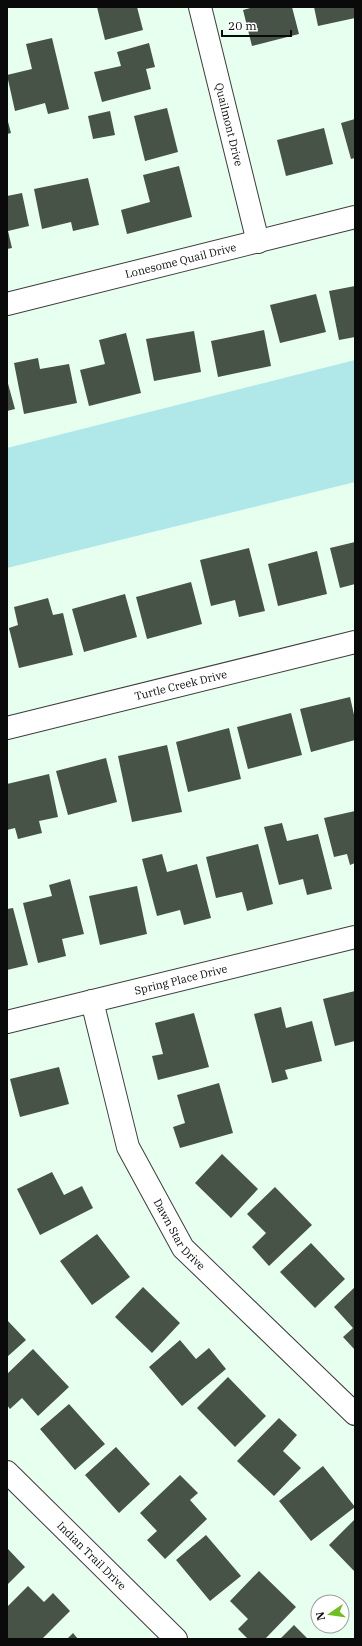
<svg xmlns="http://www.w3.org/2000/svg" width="362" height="1646" font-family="'IBM Plex Serif',serif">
<rect width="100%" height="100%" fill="#e7ffef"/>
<!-- green -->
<path fill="#b0e8ea" d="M355,360V482L7,568V448Z"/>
<!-- building -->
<path fill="#475346" d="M97,7H137L143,30L105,40Z
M254,7H292L299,34L252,46L243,10Z
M314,7H355V18L318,26Z
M52,38L69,109L48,114L45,103L15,111L7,75L32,69L26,44Z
M149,43L155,67L146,69L151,89L102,102L94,72L121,66L117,52Z
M167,108L178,152L145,161L134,116Z
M110,111L115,135L93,139L88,116Z
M7,118L11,133L7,134Z
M355,119V158L351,159L341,123Z
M324,128L333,164L286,176L277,140Z
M179,166L192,217L127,234L121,210L150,202L143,175Z
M88,178L99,225L73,231L71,222L42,229L34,189Z
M22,193L29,226L8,231L12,248L7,249V196Z
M355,286V337L339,340L329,291Z
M316,294L326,332L280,343L270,305Z
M264,330L271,366L218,377L211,341Z
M194,331L201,372L154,381L146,339Z
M126,333L141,393L89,406L80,370L105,364L99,340Z
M38,358L40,369L69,364L77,403L24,414L14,363Z
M7,380L15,409L7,411Z
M355,542V584L340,588L330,548Z
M249,548L265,611L239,617L235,600L211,606L200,560Z
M317,551L327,594L278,606L268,564Z
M191,582L202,624L147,639L136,597Z
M125,594L137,637L84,652L72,609Z
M48,598L53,615L63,613L73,655L19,668L9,628L18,625L14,607Z
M350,697L355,719V740L311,752L300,709Z
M291,713L302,755L248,769L237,727Z
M229,728L241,779L188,792L176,742Z
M167,745L182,812L132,822L118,756Z
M106,758L117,802L68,815L56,771Z
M49,774L58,817L39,821L42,833L18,839L15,828L7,830V784Z
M355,811V863L350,865L347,854L334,857L324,818Z
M282,823L287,841L318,834L332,889L307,895L303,879L279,885L264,827Z
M258,844L273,904L247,911L242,892L216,898L206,857Z
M162,854L167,872L197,864L211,918L184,925L180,910L157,916L142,859Z
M70,879L84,934L62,939L66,956L38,963L23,903L52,896L49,885Z
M137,886L147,934L100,945L89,896Z
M13,908L28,965L7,970V909Z
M355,991V1041L335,1046L323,999Z
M281,1007L286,1028L312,1021L322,1061L285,1070L288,1079L272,1083L254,1014Z
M194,1013L209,1067L158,1080L152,1056L163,1054L155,1023Z
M59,1067L69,1104L20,1117L10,1079Z
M219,1083L233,1133L180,1148L173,1127L185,1123L177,1095Z
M222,1154L258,1189L231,1218L195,1183Z
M52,1172L64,1195L82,1186L93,1208L40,1235L17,1189Z
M275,1187L312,1225L269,1266L252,1247L266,1233L247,1214Z
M97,1234L130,1277L92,1305L60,1261Z
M311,1243L345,1279L315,1308L280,1272Z
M143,1287L180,1323L152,1353L115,1317Z
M355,1287V1350L343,1337L353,1328L334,1307Z
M7,1320L26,1340L7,1357Z
M180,1340L196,1359L209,1348L226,1369L182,1406L149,1367Z
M33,1349L69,1387L38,1416L22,1398L10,1409L7,1405V1374Z
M228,1377L266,1416L235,1447L197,1408Z
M69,1404L105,1444L75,1470L40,1429Z
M279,1418L297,1435L283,1451L301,1468L274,1496L237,1461Z
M116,1447L150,1484L119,1513L85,1475Z
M323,1466L355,1507L311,1541L279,1501Z
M180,1475L198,1493L190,1500L207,1519L165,1559L147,1540L157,1531L140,1513Z
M355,1519V1572L329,1545Z
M206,1535L241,1576L210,1601L176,1560Z
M8,1549L25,1567L7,1585V1550Z
M259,1571L296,1607L265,1639H248L238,1629L248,1619L230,1601Z
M28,1586L44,1602L53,1593L70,1611L42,1639H7V1607Z
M294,1625L308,1639H280Z
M73,1633L78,1639H67Z"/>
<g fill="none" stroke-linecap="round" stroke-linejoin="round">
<!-- minor casing -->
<g stroke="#3d3d3d" stroke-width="24">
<g id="minor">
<path id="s1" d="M200,7L258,242"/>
<path id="s2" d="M7,304L355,217"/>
<path id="s3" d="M7,728L355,642"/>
<path id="s4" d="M92,1001L128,1147L183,1248L355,1414"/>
<path id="s5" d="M7,1022L355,937"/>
<path id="s6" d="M7,1472L176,1639"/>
</g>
</g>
<!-- minor -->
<use href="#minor" stroke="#fff" stroke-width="22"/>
</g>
<g text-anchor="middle" stroke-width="4" stroke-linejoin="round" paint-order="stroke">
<!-- street labels -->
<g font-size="11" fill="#0a0a0a" stroke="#fff">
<text dy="4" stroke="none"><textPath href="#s1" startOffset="121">Quailmont Drive</textPath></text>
<text dy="4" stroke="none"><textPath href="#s2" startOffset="179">Lonesome Quail Drive</textPath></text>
<text dy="4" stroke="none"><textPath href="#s3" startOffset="179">Turtle Creek Drive</textPath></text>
<text dy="4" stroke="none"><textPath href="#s5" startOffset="179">Spring Place Drive</textPath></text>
<text dy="4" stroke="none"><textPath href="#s4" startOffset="252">Dawn Star Drive</textPath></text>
<text dy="4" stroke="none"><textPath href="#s6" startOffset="119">Indian Trail Drive</textPath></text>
</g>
</g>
<!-- border -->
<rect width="362" height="1646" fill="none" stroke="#0a0a0a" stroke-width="16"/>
<!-- north arrow -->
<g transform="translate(330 1614) rotate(257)"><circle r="19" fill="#ffffff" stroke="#9d9d9d"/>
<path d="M0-3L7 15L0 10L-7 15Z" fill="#6ebe1e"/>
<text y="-6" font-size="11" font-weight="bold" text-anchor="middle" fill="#0a0a0a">N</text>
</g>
<!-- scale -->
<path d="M222 30v6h69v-6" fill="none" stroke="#0a0a0a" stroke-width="2"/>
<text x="228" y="30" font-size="12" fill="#0a0a0a" stroke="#ffffff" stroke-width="3" paint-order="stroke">20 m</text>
</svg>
